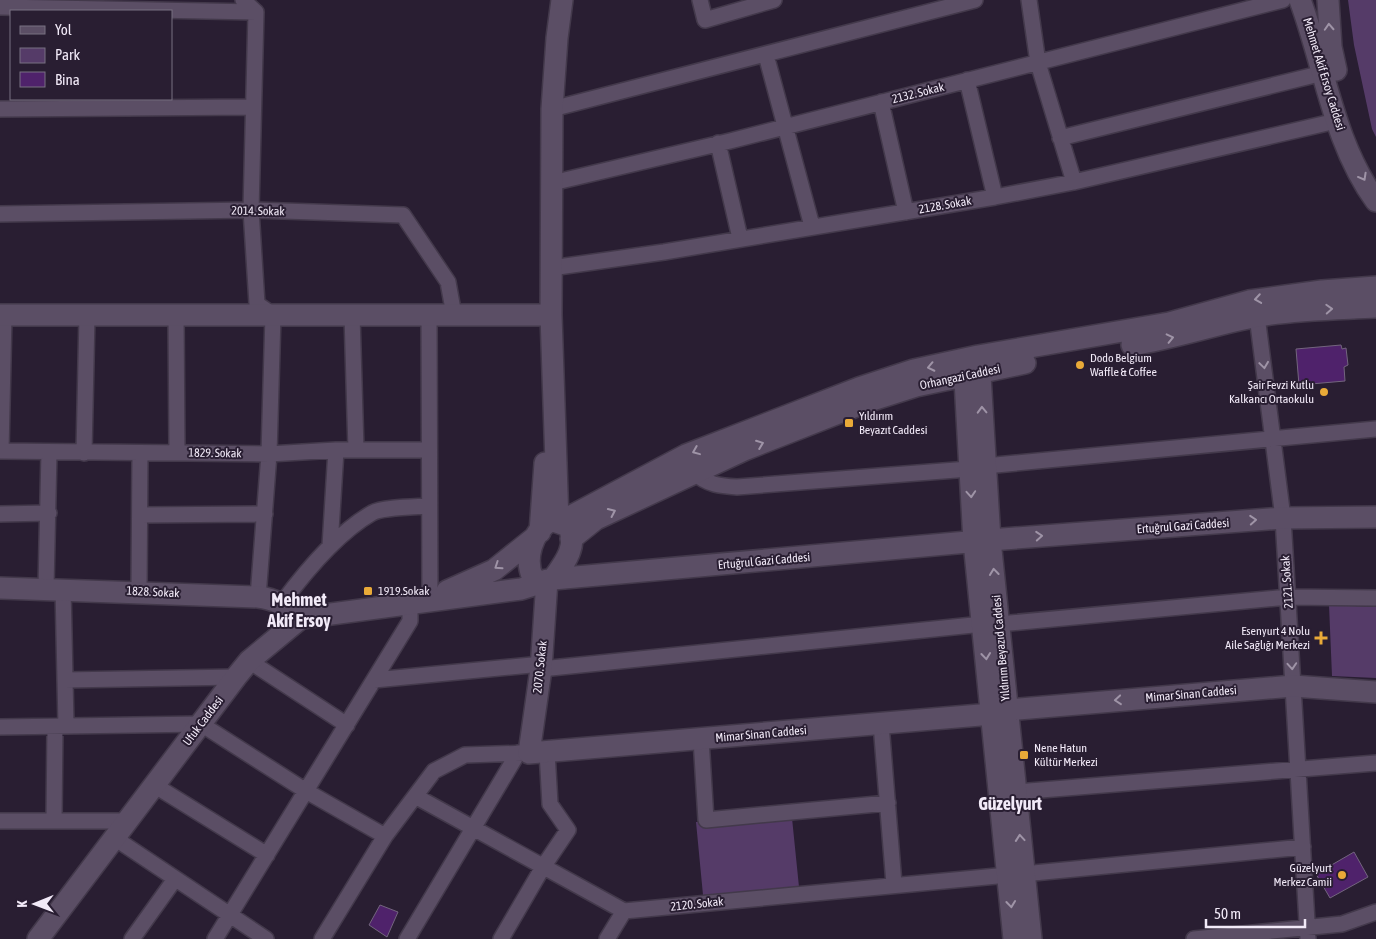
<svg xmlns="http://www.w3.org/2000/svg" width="1376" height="939" font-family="'Asap Condensed',sans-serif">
<rect width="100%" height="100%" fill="#291e32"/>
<!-- green -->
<path fill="#553b68" d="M1348,0H1376V137L1372,129L1354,45Z
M1329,605L1376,607V678L1332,676Z
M792,818L799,887L703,895L696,822Z"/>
<!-- building -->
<path fill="#4f226b" stroke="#73657e" d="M1341,345L1342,349L1346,348L1348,365L1344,367L1345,381L1299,385L1296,349Z
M1354,852L1368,877L1330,898L1316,874Z
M380,905L398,912L387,937L369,925Z"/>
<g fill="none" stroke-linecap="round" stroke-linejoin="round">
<!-- street casing -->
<g stroke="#43394b" stroke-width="18">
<path id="street" d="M243,0L256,12L251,210L257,304L273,315L269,454L258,597
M700,0L705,20L774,0
M1029,0L1038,63L1074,182
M0,7L256,12
M766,55L812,226
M967,80L995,197
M881,102L906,212
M0,109L253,107
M552,109L975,0
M1060,138L1323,73
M718,143L740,238
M552,183L730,141L1283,0
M0,214L251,210L403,215L448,282L454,315
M551,268L664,252L995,197L1074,182L1336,121
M176,315L177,452
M352,315L356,450
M429,315L430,599
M1257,316L1283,518L1308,939
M0,451L269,454L336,450H429
M1,451L4,315
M84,453L87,315
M985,466L1376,429
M695,473C707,485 721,486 737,487L969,469
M0,514L49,513
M140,515L265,514
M330,546L336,450
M46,587L49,452
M63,588L66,726
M139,591L140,453
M282,603C305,572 339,532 372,513C383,507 416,507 429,506
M999,624L1288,597L1376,598
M249,661L347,725
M541,669L983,624
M65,680L236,677
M374,680L542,664
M881,724L894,884
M0,727L201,724L306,791L385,836L434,771L465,755L529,753
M701,739L706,820L888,803
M154,785L267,855
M1016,792L1376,763
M415,796L624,911L1008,875
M54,820L55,727
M0,821H126
M113,837L266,939
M1023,874L1303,847
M132,939L175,879
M215,939L410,621V603
M322,939L385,836
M407,939L518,753
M501,939L543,867L568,830L550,804L547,752
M607,939L624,911
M1194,939L1342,924L1376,912"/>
</g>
<!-- secondary casing -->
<g stroke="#43394b" stroke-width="24">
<path id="secondary" d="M1300,0C1325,67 1333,142 1376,201
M1328,0L1331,47L1336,70
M0,315H551
M1132,345C1175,338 1216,324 1258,316C1297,309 1337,309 1376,307
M979,359L990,540L1031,939
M964,362L974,542L1014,939
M558,522L551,315L552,109L557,38L562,0
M560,522L686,455L859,388L914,370L978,356L1169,323L1249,301L1322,291L1376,287
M540,532L545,463
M571,539L596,519L744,450L869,401L916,386L1025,363
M547,580L541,669L529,753L992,714L1007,710L1293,686L1376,692
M541,582L533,578C524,559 532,532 551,520L568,526C579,545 564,564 553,579
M0,588L258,597C276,599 286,606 301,618
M447,591L494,570L534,538
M38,939L236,677L249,661L301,618L521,589L553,579L990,540L1283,518L1376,517"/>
</g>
<!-- street -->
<use href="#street" stroke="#5b4e65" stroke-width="15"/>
<!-- secondary -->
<use href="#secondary" stroke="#5b4e65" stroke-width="21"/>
</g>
<!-- one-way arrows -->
<defs><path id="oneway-chevron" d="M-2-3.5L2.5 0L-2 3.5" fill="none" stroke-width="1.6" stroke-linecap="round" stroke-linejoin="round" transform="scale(1.25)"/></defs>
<g stroke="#9f94a7">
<use href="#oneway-chevron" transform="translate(1329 27) rotate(-93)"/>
<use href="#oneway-chevron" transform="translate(1363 177) rotate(61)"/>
<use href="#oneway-chevron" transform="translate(1258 299) rotate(171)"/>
<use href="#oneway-chevron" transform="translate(1329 309) rotate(-3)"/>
<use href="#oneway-chevron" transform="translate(1170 338) rotate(-13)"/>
<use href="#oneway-chevron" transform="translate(1264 365) rotate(82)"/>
<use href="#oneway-chevron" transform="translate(931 367) rotate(168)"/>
<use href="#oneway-chevron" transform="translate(982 410) rotate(-92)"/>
<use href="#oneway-chevron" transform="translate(760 444) rotate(-21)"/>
<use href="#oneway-chevron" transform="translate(696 451) rotate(158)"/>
<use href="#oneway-chevron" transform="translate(971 494) rotate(86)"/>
<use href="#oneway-chevron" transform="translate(612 512) rotate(-25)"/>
<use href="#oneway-chevron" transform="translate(1253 520) rotate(-4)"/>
<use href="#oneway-chevron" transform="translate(1039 536) rotate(-4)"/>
<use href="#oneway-chevron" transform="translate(498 566) rotate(146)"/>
<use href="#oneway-chevron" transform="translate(994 572) rotate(-96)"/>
<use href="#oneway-chevron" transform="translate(986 656) rotate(84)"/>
<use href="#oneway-chevron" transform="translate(1292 666) rotate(86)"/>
<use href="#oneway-chevron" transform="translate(1118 700) rotate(175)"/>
<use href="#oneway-chevron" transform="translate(1020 838) rotate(-95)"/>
<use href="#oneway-chevron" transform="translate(1011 904) rotate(84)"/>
</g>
<!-- markers -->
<g fill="#e9aa38" stroke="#291e32" stroke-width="2">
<circle cx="1080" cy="365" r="5"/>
<circle cx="1324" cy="392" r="5"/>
<rect x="844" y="418" width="10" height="10" rx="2.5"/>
<rect x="363" y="586" width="10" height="10" rx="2.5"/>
<path d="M1318.5 630.5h5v5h5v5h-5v5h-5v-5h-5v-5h5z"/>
<rect x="1019" y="750" width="10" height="10" rx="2.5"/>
<circle cx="1342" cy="875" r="5"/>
</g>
<g text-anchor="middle" stroke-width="4" stroke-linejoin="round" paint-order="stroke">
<!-- street labels -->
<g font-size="12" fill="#f2eaf8" stroke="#291e32">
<text transform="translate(1324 74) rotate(73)" y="4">Mehmet Akif Ersoy Caddesi</text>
<text transform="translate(918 93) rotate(-14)" y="4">2132. Sokak</text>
<text transform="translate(945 205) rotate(-10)" y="4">2128. Sokak</text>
<text transform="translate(258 211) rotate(1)" y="4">2014. Sokak</text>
<text transform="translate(960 377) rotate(-12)" y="4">Orhangazi Caddesi</text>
<text transform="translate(215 453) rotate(1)" y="4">1829. Sokak</text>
<text transform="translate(1183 526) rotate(-4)" y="4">Ertuğrul Gazi Caddesi</text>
<text transform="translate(764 561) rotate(-5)" y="4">Ertuğrul Gazi Caddesi</text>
<text transform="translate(1287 582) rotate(-94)" y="4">2121. Sokak</text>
<text transform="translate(153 592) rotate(3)" y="4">1828. Sokak</text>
<text transform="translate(1001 648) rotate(-95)" y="4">Yıldırım Beyazıd Caddesi</text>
<text transform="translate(540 667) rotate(-84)" y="4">2070. Sokak</text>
<text transform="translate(1191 694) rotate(-5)" y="4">Mimar Sinan Caddesi</text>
<text transform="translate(203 721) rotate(-53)" y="4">Ufuk Caddesi</text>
<text transform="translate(761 734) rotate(-5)" y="4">Mimar Sinan Caddesi</text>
<text transform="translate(697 904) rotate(-6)" y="4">2120. Sokak</text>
</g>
<!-- poi labels -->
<g font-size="12" fill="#f2eaf8" stroke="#291e32" text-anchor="start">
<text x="1090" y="362">Dodo Belgium<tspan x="1090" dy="14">Waffle &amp; Coffee</tspan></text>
<text x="1314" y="389" text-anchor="end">Şair Fevzi Kutlu<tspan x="1314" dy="14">Kalkancı Ortaokulu</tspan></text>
<text x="859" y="420">Yıldırım<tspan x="859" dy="14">Beyazıt Caddesi</tspan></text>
<text x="378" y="595">1919.Sokak</text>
<text x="1310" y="635" text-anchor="end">Esenyurt 4 Nolu<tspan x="1310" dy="14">Aile Sağlığı Merkezi</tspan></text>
<text x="1034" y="752">Nene Hatun<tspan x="1034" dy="14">Kültür Merkezi</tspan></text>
<text x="1332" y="872" text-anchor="end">Güzelyurt<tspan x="1332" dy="14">Merkez Camii</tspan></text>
</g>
<!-- district labels -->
<g font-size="18" font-weight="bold" fill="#f2eaf8" stroke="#291e32">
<text x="299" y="606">Mehmet<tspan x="299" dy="21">Akif Ersoy</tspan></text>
<text x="1010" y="810">Güzelyurt</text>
</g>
</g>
<!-- legend -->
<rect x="10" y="10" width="162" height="90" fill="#291e32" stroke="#797081"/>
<rect x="20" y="26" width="25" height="8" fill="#5b4e65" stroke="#797081"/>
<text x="55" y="35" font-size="15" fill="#f2eaf8">Yol</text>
<rect x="20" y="48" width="25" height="15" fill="#553b68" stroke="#797081"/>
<text x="55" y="60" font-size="15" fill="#f2eaf8">Park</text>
<rect x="20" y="72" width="25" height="15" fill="#4f226b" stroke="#797081"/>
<text x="55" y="85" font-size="15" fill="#f2eaf8">Bina</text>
<!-- north arrow -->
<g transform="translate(35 904) rotate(269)" stroke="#291e32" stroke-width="4" paint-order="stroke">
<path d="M0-4L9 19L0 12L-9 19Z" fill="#f2eaf8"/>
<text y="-8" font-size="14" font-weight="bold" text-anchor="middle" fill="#f2eaf8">K</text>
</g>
<!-- scale -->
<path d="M1206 919v8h99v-8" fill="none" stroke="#f2eaf8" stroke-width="2.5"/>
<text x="1214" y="919" font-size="15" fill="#f2eaf8" stroke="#291e32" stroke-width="4" paint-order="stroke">50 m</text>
</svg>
